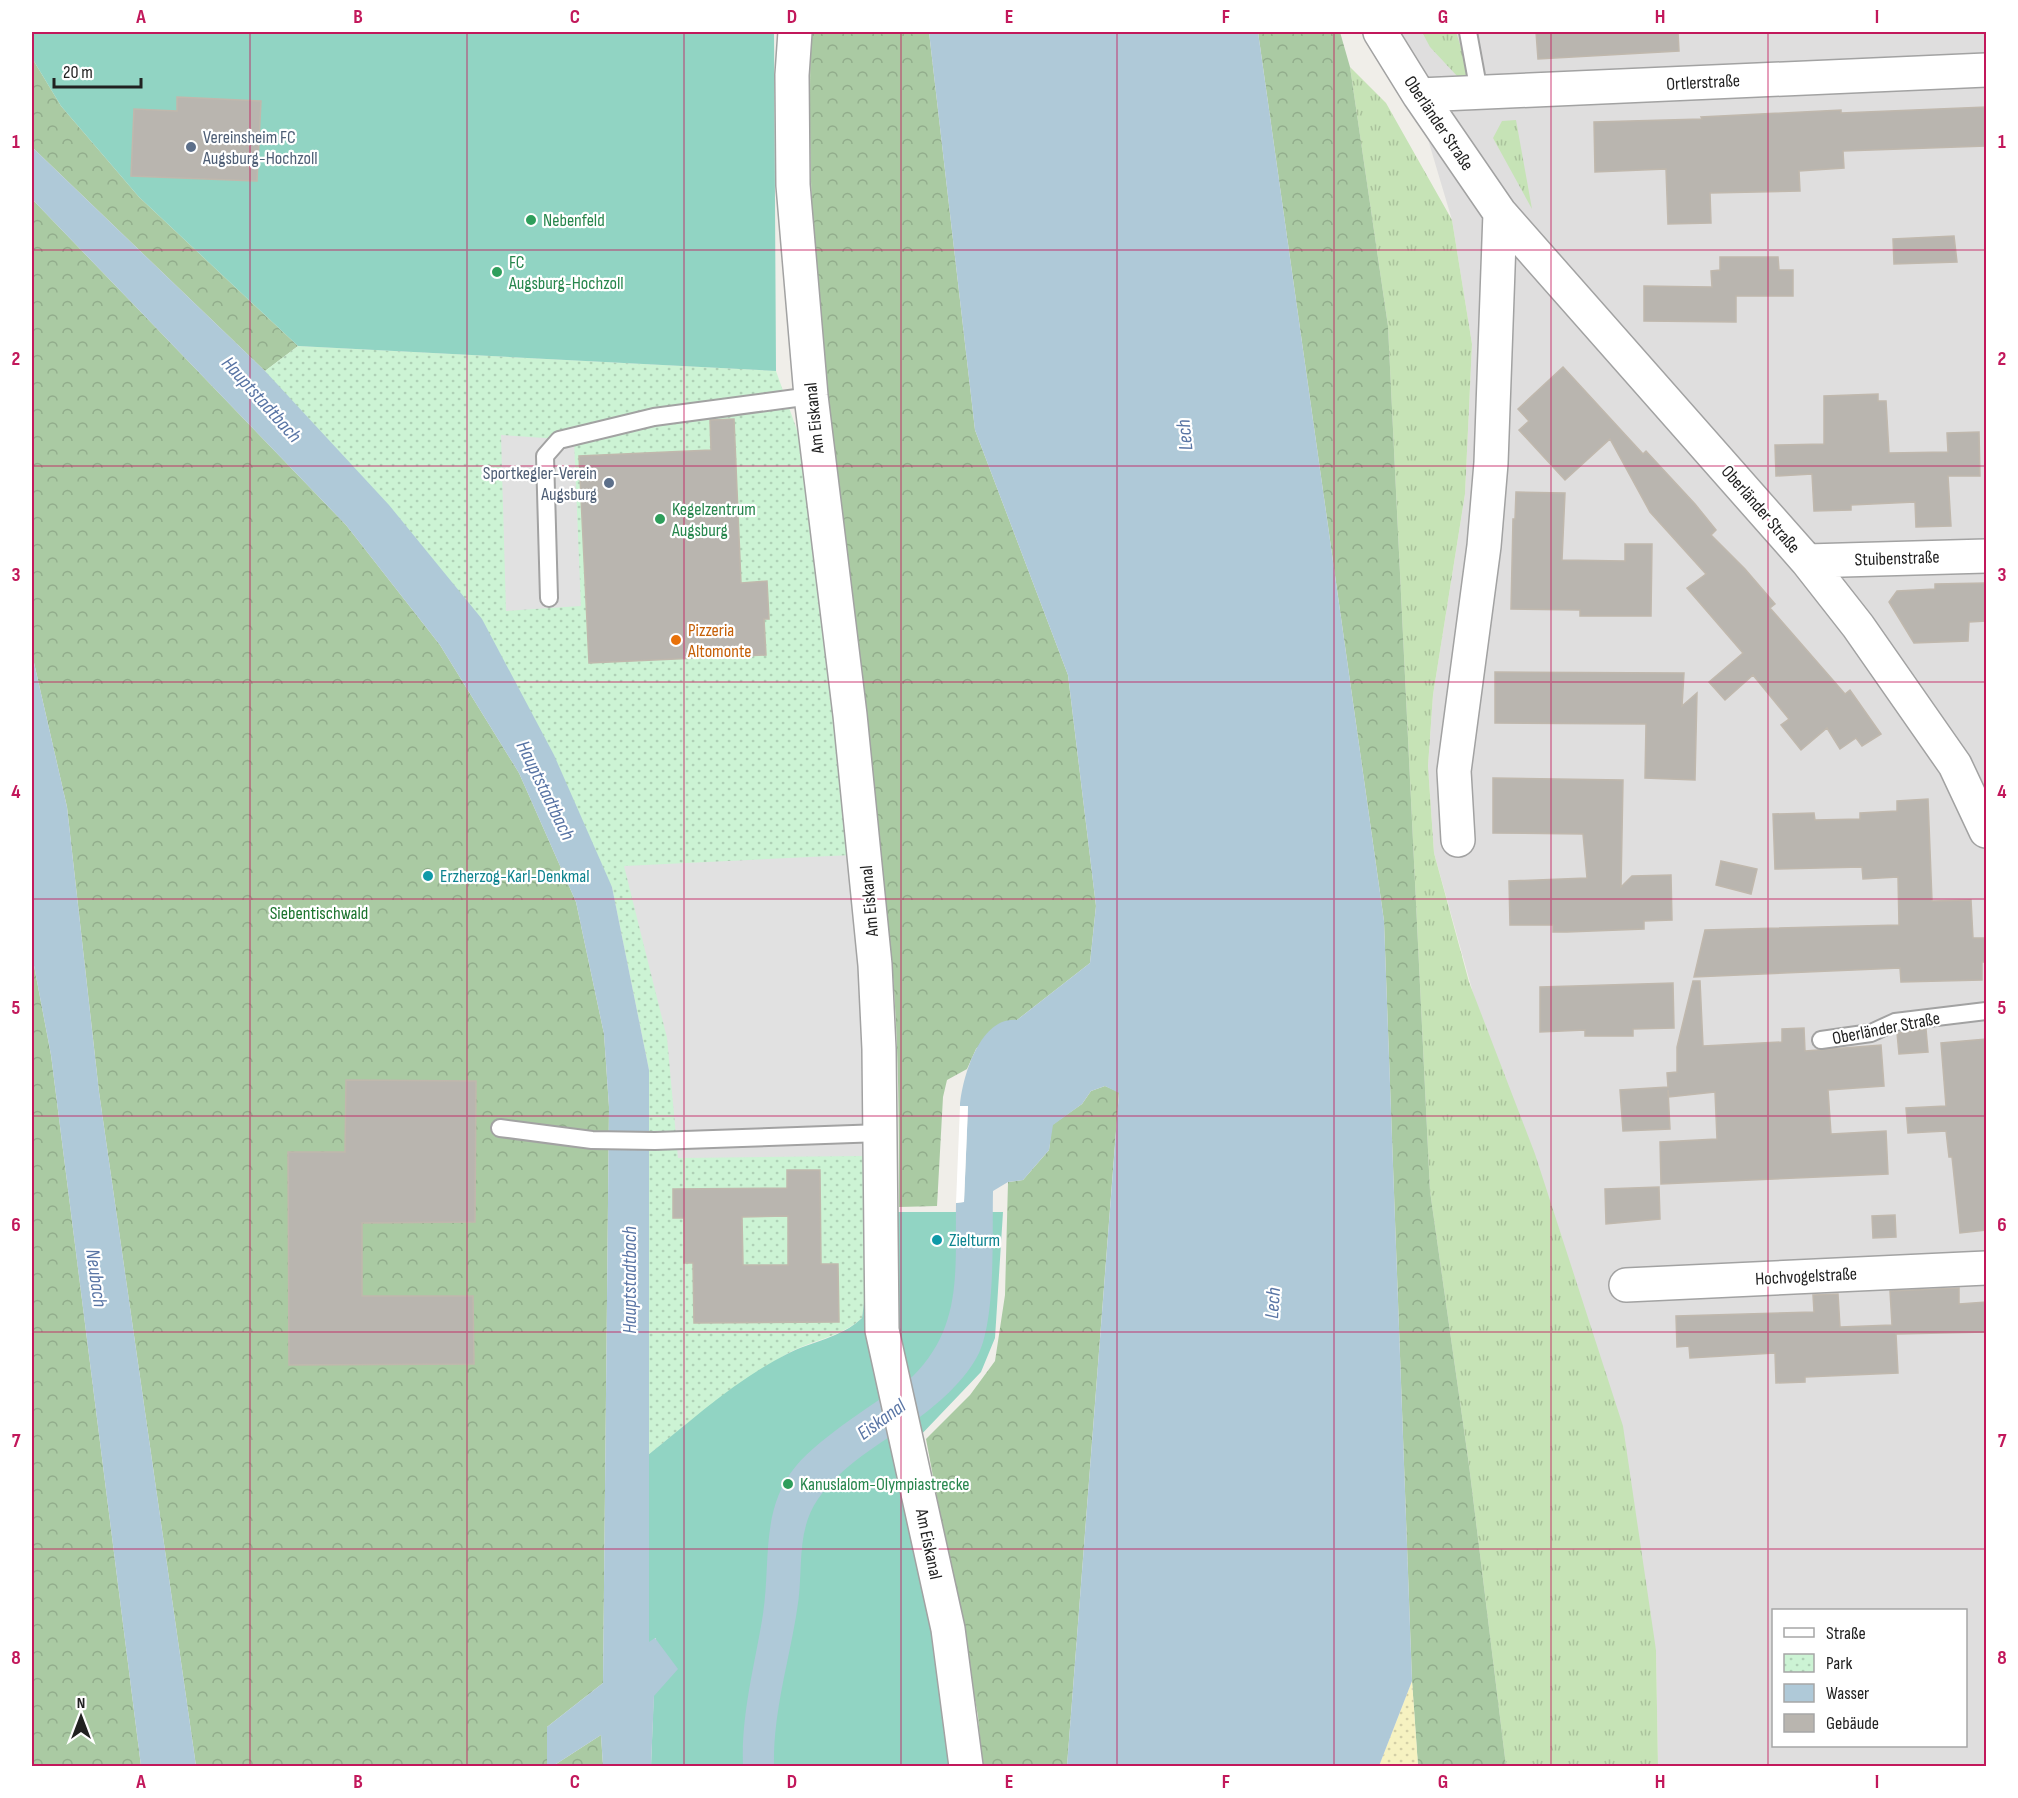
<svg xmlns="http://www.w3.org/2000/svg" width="2018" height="1798" font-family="'Sofia Sans Condensed',sans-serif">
<defs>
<pattern id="grass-tufts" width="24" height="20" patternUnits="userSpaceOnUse" patternTransform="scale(1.5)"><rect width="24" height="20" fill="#c6e3b6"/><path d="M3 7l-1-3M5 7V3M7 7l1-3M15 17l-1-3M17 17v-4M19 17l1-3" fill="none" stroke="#aac29c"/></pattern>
<pattern id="forest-crowns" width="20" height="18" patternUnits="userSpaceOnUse" patternTransform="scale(1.5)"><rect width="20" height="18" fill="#aacaa3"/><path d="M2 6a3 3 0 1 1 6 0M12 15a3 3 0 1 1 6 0" fill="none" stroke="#92ad8c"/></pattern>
<pattern id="sand-dots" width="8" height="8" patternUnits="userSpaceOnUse" patternTransform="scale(1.5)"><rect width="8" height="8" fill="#f6f2c1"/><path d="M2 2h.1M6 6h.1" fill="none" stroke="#d3cfa6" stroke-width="1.8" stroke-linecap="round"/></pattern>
<pattern id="park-dots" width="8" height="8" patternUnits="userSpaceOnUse" patternTransform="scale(1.5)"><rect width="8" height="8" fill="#ccf3d4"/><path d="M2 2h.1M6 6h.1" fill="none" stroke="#afd0b6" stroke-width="1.8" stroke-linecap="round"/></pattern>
</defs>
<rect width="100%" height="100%" fill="#f0eee9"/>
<!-- residential -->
<path fill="#dfdede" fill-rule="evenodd" d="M1396,32H1986V1766H1658L1656,1650L1434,853L1428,766L1433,695L1465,494L1472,344L1452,220ZM1774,1610H1966V1746H1774Z"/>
<!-- grass -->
<path fill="url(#grass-tufts)" d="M1422,32H1456L1470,76L1458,77L1430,47Z
M1350,67L1386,103L1452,220L1472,344L1465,494L1433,695L1428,766L1434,853L1469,982L1535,1154L1623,1426L1656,1650L1658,1766H1506L1469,1465L1430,1191L1388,326Z
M1516,120L1532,209L1493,138L1502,121Z"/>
<!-- forest -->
<path fill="url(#forest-crowns)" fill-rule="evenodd" d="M811,32H929L975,430L1068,675L1096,906L1090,963L1017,1020L999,1025L991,1031L976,1049L967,1069L947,1080L943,1097L937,1206L899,1207C899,1126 899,1045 892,964C889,917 876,871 871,824C841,561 803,297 811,32Z
M1258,32H1340L1350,67L1388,326L1430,1191L1469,1465L1506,1766H1418L1412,1681L1384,921Z
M32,58L61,106L139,197L298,346L265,371L32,147Z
M32,199L346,525L440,645L519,773L576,902L604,1034L609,1107L603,1683L547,1727V1766H196L99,1092L67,807L32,654ZM475,1152V1222L362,1223V1296H473V1364L289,1365L288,1153Z
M32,955L51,1055L141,1766H32Z
M1105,1086L1119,1092L1067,1766H982L978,1716L926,1439L970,1395L995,1361L1005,1295L1008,1182L1023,1180L1049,1150L1052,1125L1082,1104L1091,1091Z
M601,1735L603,1766H553Z"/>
<!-- sand -->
<path fill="url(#sand-dots)" d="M1412,1681L1418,1766H1379Z"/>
<!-- park -->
<path fill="url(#park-dots)" d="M298,346L776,371L798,433L841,679L876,1212L862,1318C840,1338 810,1340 785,1355C736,1384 692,1420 648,1455L649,1070L612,887L265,371Z"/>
<!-- pitch -->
<path fill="#91d4c3" d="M32,32H774L776,371L298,346L139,197L61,106L32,58Z
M876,1212H1003L995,1338L981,1372L917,1439L977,1766H651L656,1638L649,1643L648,1455C692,1420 737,1379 787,1354C812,1341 841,1338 862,1318Z"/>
<!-- parking -->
<path fill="#e1e1e1" d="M501,435L574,440L581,606L506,611Z
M852,855L866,980L865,1156L678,1158L667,1038L624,866Z"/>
<!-- water -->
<path fill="#afc9d8" d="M929,32H1258L1384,921L1412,1681L1379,1766H1067L1119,1093L1105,1086L1091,1091L1082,1104L1053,1125L1049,1150L1023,1180L1008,1182L993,1191C992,1234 996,1316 979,1353C966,1380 936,1406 913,1422C880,1443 841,1466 818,1499C795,1532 804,1572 797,1610C789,1662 773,1712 774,1766H743C741,1713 755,1665 763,1614C771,1562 760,1509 796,1466C821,1436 879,1401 912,1377C963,1327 955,1270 956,1203L964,1202L968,1106H960C962,1078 980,1016 1017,1020L1090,963L1096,906L1068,675L975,430Z
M32,147L265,371L389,505L482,619L554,755L612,887L649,1070V1642L655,1638L678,1669L654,1696L651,1766H603L601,1735L553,1766H547V1727L603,1683L609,1107L604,1034L576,902L519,773L440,645L346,525L32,199Z
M32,654L67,807L99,1092L196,1766H141L51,1055L32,955Z"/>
<!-- pier -->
<path fill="#fff" d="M960,1106H968L964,1202L956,1203Z"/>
<!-- building -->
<path fill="#b9b5af" stroke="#c0b8ad" stroke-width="1.5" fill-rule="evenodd" d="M1536,32H1678L1679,51L1538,59Z
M177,97L261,101L257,181L131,176L134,109L177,111Z
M1986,107V146L1843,151L1844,168L1799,171L1800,191L1710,193L1711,223L1668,224L1666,169L1595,172L1594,122L1702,119L1701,117L1841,110V113Z
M1954,236L1957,262L1894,264L1893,239Z
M1720,257H1778L1779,270H1793V296H1736V322L1644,321V286L1712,287L1711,271L1720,270Z
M1563,367L1643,454L1646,451L1695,504L1716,530L1711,535L1745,569L1775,604L1770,608L1845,694L1850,690L1881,734L1862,746L1856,738L1840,749L1827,728L1801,750L1781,725L1789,719L1753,675L1725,700L1709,682L1743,653L1687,588L1706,574L1650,512L1610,439L1565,480L1519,430L1529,421L1518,409Z
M1878,394V401H1886L1889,453L1948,452L1947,433L1979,432L1980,476H1948L1951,526L1916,527L1915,502L1851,505V510L1814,511L1812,474L1776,476L1775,445L1824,444V396Z
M734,419L741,583L767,581L769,619H764L766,655L589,663L579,456L711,450L710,420Z
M1516,492L1565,493L1562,560L1625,561V544H1652L1651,616H1580V610L1511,609L1513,519H1515Z
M1986,583V621L1969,622L1968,641L1914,643L1889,602L1897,591L1935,589V584Z
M1495,672L1684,673L1682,706L1697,693L1695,780L1645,778L1646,724L1495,723Z
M1493,778L1623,780L1621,887L1632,876L1671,875L1672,920L1644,921V929L1567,932H1553V925H1510L1509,881L1587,878L1583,834L1493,833Z
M1928,799L1932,901L1971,900L1973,938H1986V962H1982V980L1901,982L1900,968L1694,977L1705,930L1899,925L1898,877L1863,879L1862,867L1775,869L1773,814L1814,813L1815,820L1860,819V813L1897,811V801Z
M1721,861L1757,869L1751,894L1716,885Z
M1693,981H1700L1703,1046L1782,1042V1029L1804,1028L1805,1051L1881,1045L1884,1086L1828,1090L1831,1134L1886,1131L1888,1174L1661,1184L1660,1142L1717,1139L1715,1092L1669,1097L1668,1090L1670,1129L1623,1131L1620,1090L1668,1087L1667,1073L1677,1072V1047Z
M1673,983L1674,1028L1633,1029V1036H1585V1030L1540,1032V987Z
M1926,1029L1928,1052L1899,1054L1897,1033Z
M1986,1039V1230L1960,1233L1952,1157H1949L1946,1131L1908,1133L1906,1108L1946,1106L1941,1043Z
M346,1080L476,1081L475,1222L362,1223V1296H473L474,1364L289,1365L288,1152H345Z
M787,1170H820L821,1264H838L839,1322L694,1323L693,1263H684V1218H673V1189L787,1188ZM788,1216V1265H743L742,1217Z
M1659,1187L1660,1219L1606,1224L1605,1189Z
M1895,1215L1896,1237L1873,1238L1872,1216Z
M1959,1288V1304L1986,1302V1332L1896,1334L1898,1373L1805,1377V1382L1776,1383L1775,1353L1690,1358L1689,1346L1677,1347L1676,1316L1814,1312L1813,1295L1838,1294L1840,1327L1892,1325L1890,1291Z"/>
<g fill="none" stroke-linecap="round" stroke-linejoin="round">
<!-- service casing -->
<g stroke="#a2a2a2" stroke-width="20">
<path id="service" d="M1468,32L1479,92
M549,598L545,456L559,440L654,417L811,396
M1821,1040L1871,1033L1895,1022L1986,1011
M500,1128L592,1140L655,1141L881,1133"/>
</g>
<!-- minor casing -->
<g stroke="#a2a2a2" stroke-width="36">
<path id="minor" d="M795,32L792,75L793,185L811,396L850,715L875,965L879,1049L882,1330L948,1629L966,1766
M1380,32L1419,95L1500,213L1807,561L1858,626L1955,765L1986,831
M1419,95L1986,70
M1807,561L1986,556
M1458,840L1454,771L1484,546L1491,463L1500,213
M1626,1285L1986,1268"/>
</g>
<!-- service -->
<use href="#service" stroke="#fff" stroke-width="16"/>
<!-- minor -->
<use href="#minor" stroke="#fff" stroke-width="33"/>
</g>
<!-- grid -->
<path fill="none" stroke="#c2185b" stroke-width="1.5" stroke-opacity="0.55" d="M250,32V1766M467,32V1766M684,32V1766M901,32V1766M1117,32V1766M1334,32V1766M1551,32V1766M1768,32V1766M32,250H1986M32,466H1986M32,682H1986M32,899H1986M32,1116H1986M32,1332H1986M32,1549H1986"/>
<!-- markers -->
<g fill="#5c6f8a" stroke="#fff" stroke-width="2">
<circle cx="191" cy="147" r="6"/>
<circle cx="609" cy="483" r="6"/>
</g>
<g fill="#2e9e5b" stroke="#fff" stroke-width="2">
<circle cx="531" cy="220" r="6"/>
<circle cx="497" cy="272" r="6"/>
<circle cx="660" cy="519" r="6"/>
<circle cx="788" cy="1484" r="6"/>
</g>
<circle fill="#e8710a" stroke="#fff" stroke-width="2" cx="676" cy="640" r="6"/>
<g fill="#0f9aa8" stroke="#fff" stroke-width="2">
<circle cx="428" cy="876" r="6"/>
<circle cx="937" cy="1240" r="6"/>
</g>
<g text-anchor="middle" stroke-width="4.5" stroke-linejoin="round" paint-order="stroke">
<!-- street labels -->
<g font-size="18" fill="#212121" stroke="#fff">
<text transform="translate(1703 82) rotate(-3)" y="6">Ortlerstraße</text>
<text transform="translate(1439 123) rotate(56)" y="6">Oberländer Straße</text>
<text transform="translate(814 418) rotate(-96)" y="6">Am Eiskanal</text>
<text transform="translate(1761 509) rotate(49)" y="6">Oberländer Straße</text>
<text transform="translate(1897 558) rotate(-2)" y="6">Stuibenstraße</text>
<text transform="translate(869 901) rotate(-95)" y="6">Am Eiskanal</text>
<text transform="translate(1886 1028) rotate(-11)" y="6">Oberländer Straße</text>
<text transform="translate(1806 1276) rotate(-3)" y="6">Hochvogelstraße</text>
<text transform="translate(929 1544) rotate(78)" y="6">Am Eiskanal</text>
</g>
<!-- service labels -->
<g font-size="18" fill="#4e5e75" stroke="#fff" text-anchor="start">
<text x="203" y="143">Vereinsheim FC<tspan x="203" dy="21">Augsburg-Hochzoll</tspan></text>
<text x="597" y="479" text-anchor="end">Sportkegler-Verein<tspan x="597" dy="21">Augsburg</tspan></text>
</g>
<!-- leisure labels -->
<g font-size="18" fill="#27864d" stroke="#fff" text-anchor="start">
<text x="543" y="226">Nebenfeld</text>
<text x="509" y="268">FC<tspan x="509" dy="21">Augsburg-Hochzoll</tspan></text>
<text x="672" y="515">Kegelzentrum<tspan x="672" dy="21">Augsburg</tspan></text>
<text x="800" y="1490">Kanuslalom-Olympiastrecke</text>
</g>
<!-- food labels -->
<g font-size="18" fill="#c56008" stroke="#fff" text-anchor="start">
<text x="688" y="636">Pizzeria<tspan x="688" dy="21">Altomonte</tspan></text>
</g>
<!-- culture labels -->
<g font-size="18" fill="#0d838f" stroke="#fff" text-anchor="start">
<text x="440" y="882">Erzherzog-Karl-Denkmal</text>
<text x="949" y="1246">Zielturm</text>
</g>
<!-- park labels -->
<g font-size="18" fill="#1b732d" stroke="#fff">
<text x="319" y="919">Siebentischwald</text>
</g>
<!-- water labels -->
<g font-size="20" font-style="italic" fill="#5975a5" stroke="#fff">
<text transform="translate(262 399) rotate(48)" y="7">Hauptstadtbach</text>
<text transform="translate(1184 435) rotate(-96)" y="7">Lech</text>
<text transform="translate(546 790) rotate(64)" y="7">Hauptstadtbach</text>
<text transform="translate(97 1278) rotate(82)" y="7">Neubach</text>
<text transform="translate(629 1280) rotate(-90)" y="7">Hauptstadtbach</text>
<text transform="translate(1272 1303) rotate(-86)" y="7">Lech</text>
<text transform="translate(881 1419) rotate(-36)" y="7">Eiskanal</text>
</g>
</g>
<!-- border -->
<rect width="2018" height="1798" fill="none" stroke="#ffffff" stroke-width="66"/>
<!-- legend -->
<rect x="1772" y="1609" width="195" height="138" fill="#ffffff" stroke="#a6a6a6" stroke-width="1.5"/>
<rect x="1784" y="1628" width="30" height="9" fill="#ffffff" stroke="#a6a6a6" stroke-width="1.5"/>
<text x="1826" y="1639" font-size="18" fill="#212121">Straße</text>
<rect x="1784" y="1654" width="30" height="18" fill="url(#park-dots)" stroke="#a6a6a6" stroke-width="1.5"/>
<text x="1826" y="1669" font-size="18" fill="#212121">Park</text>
<rect x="1784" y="1684" width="30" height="18" fill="#afc9d8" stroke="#a6a6a6" stroke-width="1.5"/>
<text x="1826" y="1699" font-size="18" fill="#212121">Wasser</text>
<rect x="1784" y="1714" width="30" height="18" fill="#b9b5af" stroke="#a6a6a6" stroke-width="1.5"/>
<text x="1826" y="1729" font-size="18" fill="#212121">Gebäude</text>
<!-- north arrow -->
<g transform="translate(81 1717)" stroke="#ffffff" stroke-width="4.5" paint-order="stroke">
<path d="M0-4.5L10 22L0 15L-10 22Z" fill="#212121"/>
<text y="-9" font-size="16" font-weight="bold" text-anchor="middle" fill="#212121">N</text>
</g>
<!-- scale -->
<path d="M54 78v9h87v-9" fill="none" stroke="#212121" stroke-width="3"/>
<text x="63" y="78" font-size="18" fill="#212121" stroke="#ffffff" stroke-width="4.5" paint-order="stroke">20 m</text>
<rect x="33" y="33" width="1952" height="1732" fill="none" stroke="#c2185b" stroke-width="2"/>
<g font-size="20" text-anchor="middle" font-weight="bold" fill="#c2185b">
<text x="141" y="23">A</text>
<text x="358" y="23">B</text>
<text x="575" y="23">C</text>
<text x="792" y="23">D</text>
<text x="1009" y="23">E</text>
<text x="1226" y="23">F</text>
<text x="1443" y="23">G</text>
<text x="1660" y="23">H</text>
<text x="1877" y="23">I</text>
<text x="16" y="148">1</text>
<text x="2002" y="148">1</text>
<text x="16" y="365">2</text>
<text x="2002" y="365">2</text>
<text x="16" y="581">3</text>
<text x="2002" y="581">3</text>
<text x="16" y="798">4</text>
<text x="2002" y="798">4</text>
<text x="16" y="1014">5</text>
<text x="2002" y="1014">5</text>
<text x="16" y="1231">6</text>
<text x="2002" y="1231">6</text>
<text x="16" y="1447">7</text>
<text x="2002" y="1447">7</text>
<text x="16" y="1664">8</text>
<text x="2002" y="1664">8</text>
<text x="141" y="1788">A</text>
<text x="358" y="1788">B</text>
<text x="575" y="1788">C</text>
<text x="792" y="1788">D</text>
<text x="1009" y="1788">E</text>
<text x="1226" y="1788">F</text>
<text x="1443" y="1788">G</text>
<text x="1660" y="1788">H</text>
<text x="1877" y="1788">I</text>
</g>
</svg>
